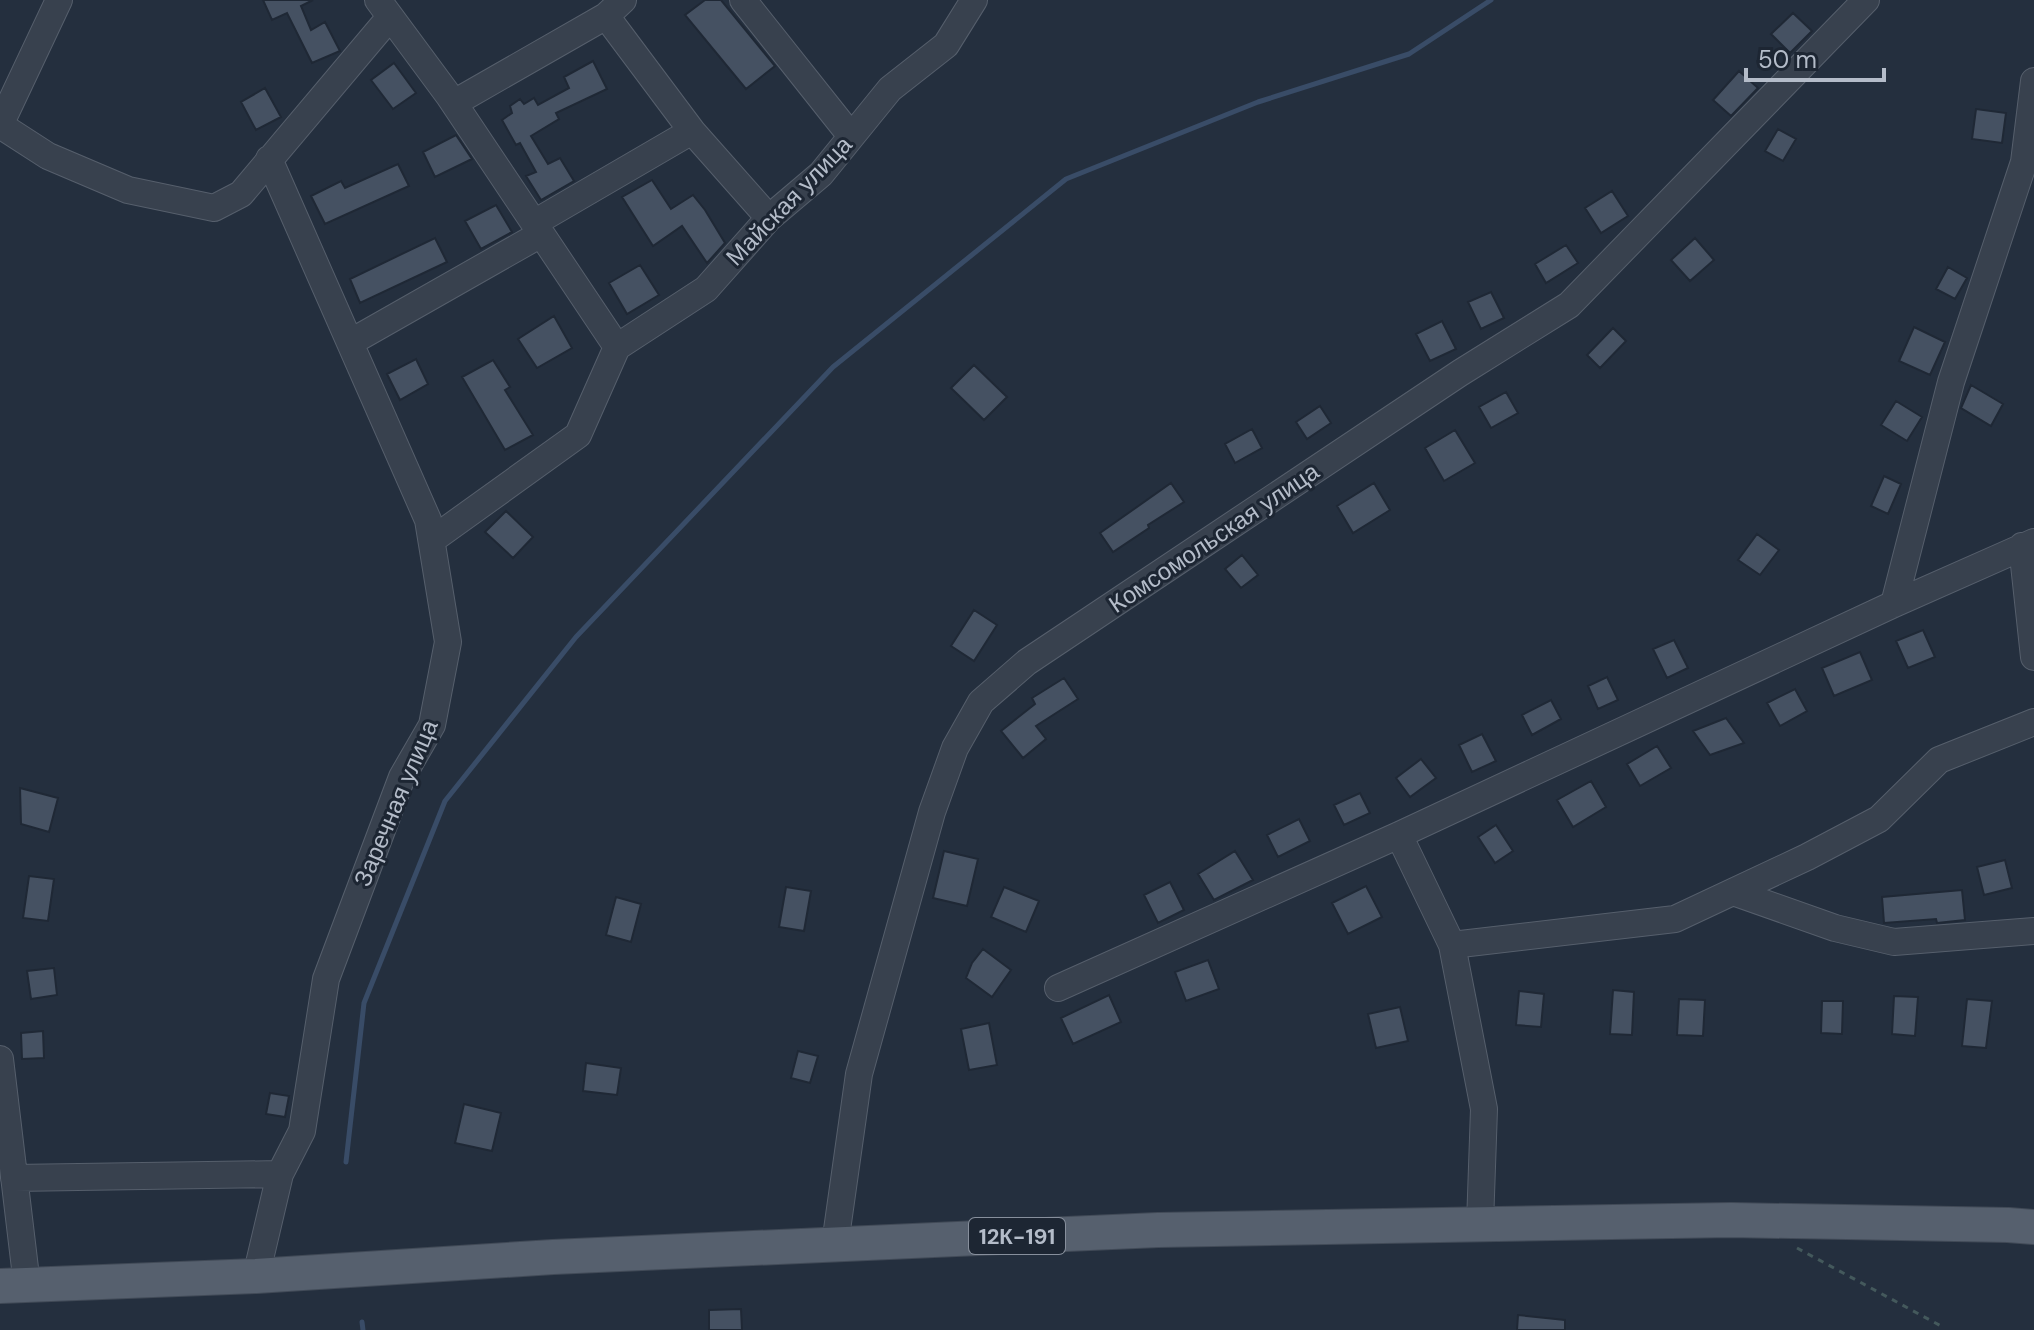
<svg xmlns="http://www.w3.org/2000/svg" width="2034" height="1330" font-family="'DM Sans',sans-serif">
<rect width="100%" height="100%" fill="#242f3e"/>
<g fill="none" stroke-linecap="round" stroke-linejoin="round">
<!-- stream -->
<path stroke="#394c67" stroke-width="5" d="M346,1162L364,1003L445,801L576,637L833,367L1066,179L1258,102L1409,54L1491,0
M362,1322L363,1330"/>
</g>
<!-- building -->
<path fill="#455162" stroke="#1f2835" stroke-width="2" d="M263,0H313L301,6L311,30L325,22L340,51L312,63L287,13L272,20Z
M705,0H721L775,66L746,89L685,15Z
M1793,13L1812,31L1790,53L1771,34Z
M593,61L607,89L556,113L559,119L531,136L548,164L560,158L574,181L541,200L526,176L536,172L520,143L516,145L502,120L512,113L510,106L520,99L524,104L534,98L538,105L569,88L564,77Z
M394,63L416,93L393,109L371,80Z
M1739,71L1758,88L1731,116L1713,100Z
M265,88L281,117L256,130L241,102Z
M1976,109L2006,113L2002,143L1972,139Z
M1778,129L1796,139L1783,161L1765,151Z
M456,135L472,159L435,177L423,152Z
M398,164L409,186L325,224L311,196L341,181L345,188Z
M652,180L671,209L693,195L705,210L725,243L707,263L682,226L653,246L622,197Z
M1612,191L1628,216L1601,233L1585,208Z
M496,205L512,232L481,249L465,221Z
M435,238L447,262L360,303L350,279Z
M1695,238L1714,260L1690,281L1671,260Z
M1566,245L1578,263L1546,283L1535,264Z
M640,265L659,295L627,314L609,283Z
M1948,267L1967,278L1955,299L1936,289Z
M1491,292L1504,318L1481,329L1468,302Z
M554,316L572,348L537,368L518,339Z
M1442,321L1456,349L1430,361L1416,334Z
M1914,327L1945,342L1930,375L1899,361Z
M1613,328L1626,341L1600,368L1587,355Z
M416,359L428,384L400,400L387,374Z
M493,360L510,387L505,390L533,435L505,450L462,377Z
M974,365L1007,397L984,420L951,388Z
M1971,385L2003,404L1991,426L1961,408Z
M1506,392L1518,413L1491,428L1479,407Z
M1896,401L1922,417L1907,441L1881,425Z
M1320,406L1331,423L1307,439L1296,422Z
M1252,429L1262,448L1235,463L1225,444Z
M1455,430L1475,463L1444,481L1425,448Z
M1884,476L1901,484L1888,514L1871,506Z
M1171,483L1184,502L1148,525L1149,528L1113,552L1100,533Z
M1374,483L1390,510L1353,533L1337,506Z
M506,511L533,537L513,558L485,532Z
M1757,534L1779,550L1760,575L1738,560Z
M1242,555L1258,575L1241,588L1225,569Z
M974,610L997,625L974,661L951,646Z
M1923,630L1935,657L1908,668L1896,641Z
M1674,640L1688,668L1667,678L1653,649Z
M1860,652L1872,680L1834,696L1822,668Z
M1607,677L1618,700L1598,709L1588,686Z
M1064,678L1078,699L1036,726L1046,739L1023,758L1001,731L1035,704L1032,698Z
M1795,689L1807,711L1780,726L1767,703Z
M1551,700L1561,719L1532,735L1522,715Z
M1726,718L1744,743L1710,755L1693,731Z
M1482,734L1496,761L1472,772L1459,745Z
M1657,746L1671,768L1640,786L1627,764Z
M1421,759L1436,778L1410,797L1396,778Z
M1591,781L1606,807L1573,827L1557,800Z
M20,788L58,798L49,832L21,824Z
M1360,793L1370,813L1344,825L1334,805Z
M1299,819L1310,841L1278,857L1267,835Z
M1496,825L1513,851L1495,863L1478,837Z
M944,851L978,859L967,906L933,898Z
M1235,851L1253,880L1214,900L1198,874Z
M2005,860L2012,888L1984,895L1977,867Z
M29,876L54,879L48,921L23,918Z
M1170,882L1184,910L1158,923L1144,895Z
M1366,886L1382,917L1348,934L1332,903Z
M786,887L811,891L804,931L779,927Z
M1004,887L1039,901L1026,932L991,917Z
M1962,890L1965,920L1937,923L1936,919L1884,923L1882,897Z
M616,897L641,904L631,942L606,935Z
M983,949L1011,970L992,997L966,978L972,963Z
M1208,960L1219,989L1186,1001L1175,972Z
M54,968L57,995L31,999L27,971Z
M1613,990L1634,992L1632,1035L1610,1034Z
M1519,991L1544,994L1541,1027L1516,1025Z
M1109,995L1121,1022L1073,1044L1061,1018Z
M1894,996L1918,997L1915,1036L1892,1034Z
M1679,999L1705,1000L1703,1036L1677,1035Z
M1967,999L1992,1001L1986,1048L1962,1046Z
M1822,1001H1843L1842,1034L1821,1033Z
M1400,1007L1408,1041L1376,1048L1368,1014Z
M989,1023L997,1065L969,1070L961,1029Z
M43,1031L44,1058L22,1059L21,1033Z
M798,1051L818,1056L810,1083L791,1078Z
M586,1063L621,1068L617,1095L583,1091Z
M270,1093L289,1096L285,1117L266,1114Z
M464,1104L501,1113L492,1151L455,1143Z
M741,1309L742,1330H709V1310Z
M1518,1315L1565,1320V1330H1517Z"/>
<g fill="none" stroke-linecap="round" stroke-linejoin="round">
<!-- minor casing -->
<g stroke="#565f6c" stroke-width="28">
<path id="minor" d="M378,0L449,96L617,347
M743,0L851,136
M606,16L692,131
M454,103L606,16L623,0
M0,125L48,156L128,190L214,208L241,194L390,17
M0,125L59,0
M534,223L692,131L769,218
M351,342L541,234
M432,540L578,435L617,347L706,289L769,218L821,174L890,89L946,45L974,0
M2022,546L2034,657
M1894,604L1951,382L2024,162L2034,81
M1399,835L1452,945L1484,1109L1480,1224
M1733,892L1835,928L1894,942L2034,931
M1452,945L1675,919L1807,857L1879,819L1939,760L2034,722
M1058,988L1399,835L1894,604L2034,542
M0,1059L27,1285
M14,1178L280,1174
M835,1244L859,1074L932,812L955,748L981,702L1027,662L1460,373L1569,305L1866,0
M256,1276L280,1174L302,1131L326,979L402,777L432,725L448,642L428,520L269,159"/>
</g>
<!-- major casing -->
<g stroke="#414a57" stroke-width="36">
<path id="major" d="M0,1286L256,1276L553,1257L1158,1230L1731,1220L2008,1225L2034,1227"/>
</g>
<!-- path -->
<path stroke="#44595c" stroke-width="3" stroke-dasharray="6 6" stroke-linecap="butt" d="M1797,1248L1941,1326V1330"/>
<!-- minor -->
<use href="#minor" stroke="#38414e" stroke-width="26"/>
<!-- major -->
<use href="#major" stroke="#56606e" stroke-width="34"/>
</g>
<g text-anchor="middle" stroke-width="6" stroke-linejoin="round" paint-order="stroke">
<!-- shield labels -->
<rect fill="#1d2633" stroke="#878f9c" stroke-width="2" x="969" y="1218" width="96" height="36" rx="6"/>
<g font-size="22" font-weight="bold" fill="#b4bcc9">
<text x="1017" y="1244">12К-191</text>
</g>
<!-- street labels -->
<g font-size="24" fill="#b4bcc9" stroke="#1d2633">
<text transform="translate(789 201) rotate(-46)" y="8">Майская улица</text>
<text transform="translate(1214 538) rotate(-34)" y="8">Комсомольская улица</text>
<text transform="translate(396 803) rotate(-67)" y="8">Заречная улица</text>
</g>
</g>
<!-- scale -->
<path d="M1746 68v12h138v-12" fill="none" stroke="#b4bcc9" stroke-width="4"/>
<text x="1758" y="68" font-size="24" fill="#b4bcc9" stroke="#1d2633" stroke-width="6" paint-order="stroke">50 m</text>
</svg>
